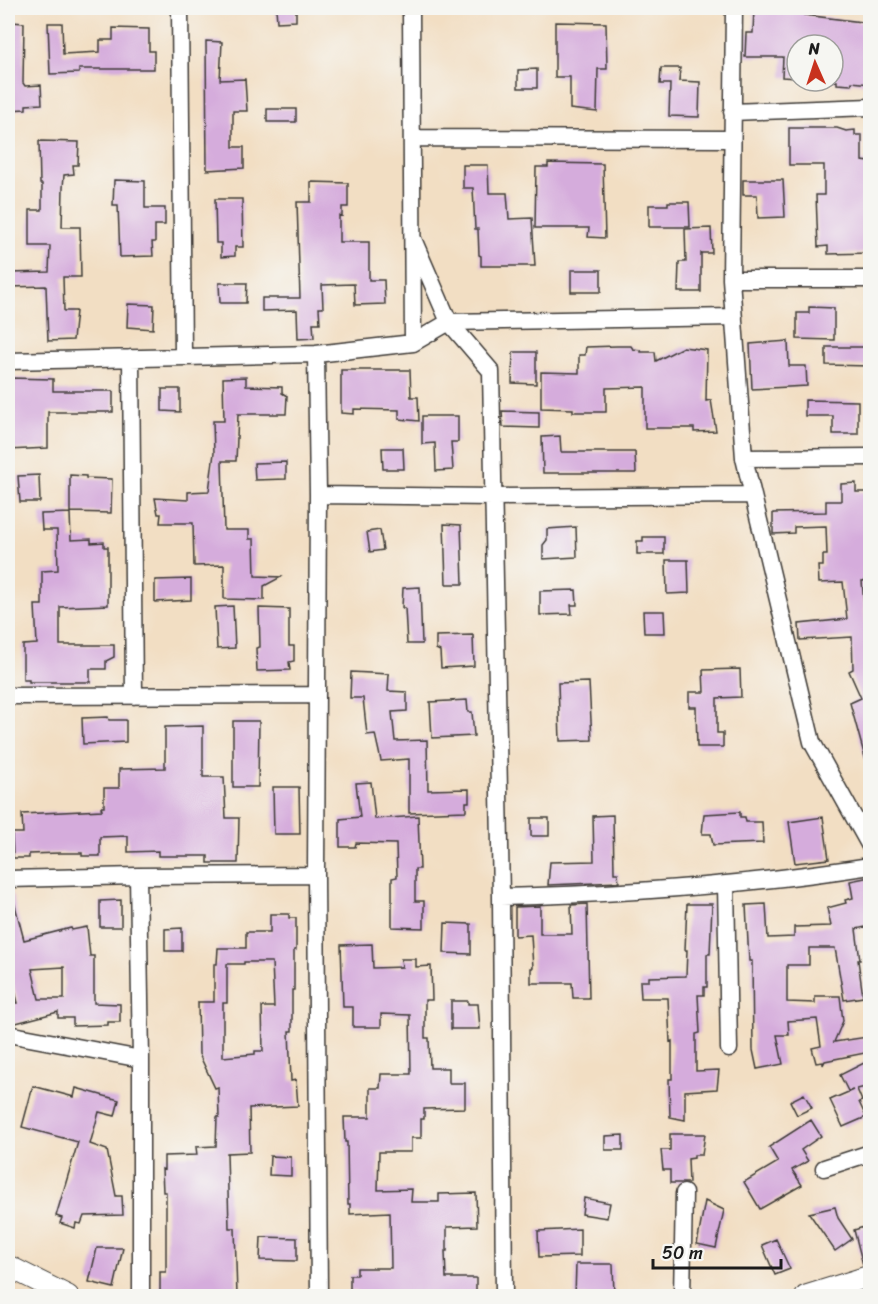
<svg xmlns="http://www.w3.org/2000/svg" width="878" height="1304" font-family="Sriracha,sans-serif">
<rect width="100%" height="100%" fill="#f6f6f2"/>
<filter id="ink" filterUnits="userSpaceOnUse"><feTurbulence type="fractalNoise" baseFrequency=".0167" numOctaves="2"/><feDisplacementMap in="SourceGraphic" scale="12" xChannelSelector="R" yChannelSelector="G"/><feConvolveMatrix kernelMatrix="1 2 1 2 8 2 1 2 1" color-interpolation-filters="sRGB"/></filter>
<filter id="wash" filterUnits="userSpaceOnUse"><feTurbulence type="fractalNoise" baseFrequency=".008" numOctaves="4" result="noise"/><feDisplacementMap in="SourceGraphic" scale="24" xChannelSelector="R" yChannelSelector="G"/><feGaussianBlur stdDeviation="1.35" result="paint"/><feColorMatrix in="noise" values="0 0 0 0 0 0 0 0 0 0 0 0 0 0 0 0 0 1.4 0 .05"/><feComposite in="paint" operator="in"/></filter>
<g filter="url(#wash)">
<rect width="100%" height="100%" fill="#f2dec3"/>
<g id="blocks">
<!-- building -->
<path fill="#d5acdc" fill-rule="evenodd" d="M276,8H296V21L277,22Z
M754,8H807L805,15L870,23V84L852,82L851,85L837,84V81H833V45H797V78L782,77L783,57H745L746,33H753Z
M11,22L24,23L23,83L25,86L41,85L42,104L26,105V109L8,110V37L10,36Z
M555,22L606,23L607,69H598L597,112L570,109V77H555Z
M48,23H62L63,54L100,52V40H113V28L149,29V51H154V69H79V73L50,74Z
M206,41L222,42L220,80L245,79L247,111H233V147H244V168L207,170Z
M661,68H680L679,81L700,82L699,117L669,116L670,84H660Z
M537,69V88H518V70Z
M267,109H296V122H267Z
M789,128H837L846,131L855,130V135H862V161L870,162V253L828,254V246L818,247L816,195H824V165H789Z
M39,141L79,142L78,165H73L74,174L64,175L63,188L62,227H80L81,277H63L64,311H76L73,340L48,341L46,286L10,287V273L49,272L50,246H30V210H42V184H40Z
M548,163L603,164L605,238L588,237L589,228H535L536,167H548Z
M463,165H488L489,193H507L509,219L532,218L535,266H481V256L479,255L478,229H475L473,188H463Z
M114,180L145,181V208H165V225H155V242H152L153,256L120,257L118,205H113Z
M743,180H783L785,217L758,218L757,195H743Z
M311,182L348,183V207H342V216L339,215V242H369V280H384L385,304L355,305L354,284L322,285L323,308H319L320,323H313L314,338L298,339L297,310L262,311V298H300L297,202H311Z
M215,199H242L243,247H235V256L221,257V243H216Z
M668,202H689L690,227H649V205H668Z
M711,228L712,253H701V292H678L679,262H686L685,229Z
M571,270H601V292H571Z
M219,283H247L246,303H220Z
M128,304L154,305L153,329L127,327Z
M809,307L834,308V340L797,339V313H809Z
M788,341L789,366H806L807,386L752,389L750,344Z
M617,346H631L633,349L641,350V352H655L656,361L683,347L707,350L706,401L711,400L716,431L694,432V428H645V387L606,388V412H573V409L541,408V372L579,373V355H585L586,347Z
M826,347H870V366L826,365Z
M513,352H536V384L512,383Z
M341,370H410L411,397H418L419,421L399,419V410L354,409V414L341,413Z
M246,377V386L282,387V393L287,396L286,414H238L236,461H222L224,530H249V539H254L255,576L281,577L264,586V600L224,599V565L194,566L193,523H160L161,514H158L155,498L188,500V492L209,491L214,453L213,421H224L223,378Z
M8,378L53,379V391H113V412H48V448L8,450Z
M162,389H180V412L162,411Z
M805,400L858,401V434H833V416H805Z
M502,411L539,412V428L503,427Z
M422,416H458V442H451L453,470L436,471L435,443L422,444Z
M560,436L561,452H635L636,473H543L542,437Z
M382,448H403L404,469H383Z
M286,462V479L255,480L254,463Z
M39,475L40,502H20L18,476Z
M70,475L86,476V478L112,479L111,513L70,512Z
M856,483V492H870V580L862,581L869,662H870V760L866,761L850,703L861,698L849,671L853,669L852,637L800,640L799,624L847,619L843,582L819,583L818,566H823V555H827L826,526L794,527V533L773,534V513L826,512V501H841V484Z
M70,513L71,540L91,539V543L104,542V547H108V605L60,607V645H114V657L106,661V669H90V682H29V680H23V645L37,644L35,605H42V571L58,570L57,530H42L41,514Z
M444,524L461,525L463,584H446Z
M576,527L577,557L543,559V545L547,540V529Z
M380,530L383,550L370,552L367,532Z
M643,537H664V554H637V541H643Z
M666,560H688L689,593L667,594Z
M191,579V600L155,602V580Z
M420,587L422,644H407L405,608H402L403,588Z
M576,590L577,605H571L572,614L540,615V591Z
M233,606L235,648L217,649L215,607Z
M259,608L289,609V646H294V661L289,662L290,670L257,671L256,648L260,647Z
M643,611H664L665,633H644Z
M473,635L474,666L441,668L440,651L436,649V636Z
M740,669L741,697L717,698V733H723V747H697L696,707H689V692H704L703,670Z
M351,672L389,674L388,691L407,692V711L392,712L395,741L427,740L428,790L469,789V802H466V811L409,813V759L381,761L375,734L367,735L363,698H350Z
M589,682L592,740L560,741L558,683Z
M467,700L468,712H472L474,736L432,738L430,702Z
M108,717L109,720H126V742L83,744L82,718Z
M233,721H259L258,787H233Z
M203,726V777H224L226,818H239L238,863H208V856H158V851L128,852V836L100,837V856H82V853H60L29,854V858H13L12,833H23L22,814L102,810L101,807H104V788H119V769L165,768V727Z
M371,782L375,819L418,816L420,869H415V901H424V928L392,927V878L397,877L396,844L356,843L355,847H340V819L360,817L356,783Z
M273,787H299L300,834H274Z
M740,812V817H745L746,822H762L763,843L713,845L711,834H702L704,814Z
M613,815L614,873H618L619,882L548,885L550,862L594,861L593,816Z
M823,817L829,859L795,863L789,822Z
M531,818H549V836H531Z
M870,877V926L856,929L860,960H858L863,997L844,1000L835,948H809V965H787V1002L815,1003V996H840L843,1021L834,1042L867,1037L870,1052L825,1061L823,1065V1062L816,1063L812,1048L821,1046L817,1019L788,1021L789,1035H777L783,1064L757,1069L753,1050L752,961H749L746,905L766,904L768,938L794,937V927L831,926L827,908L846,903L845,900L853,898L850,881Z
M12,894L24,940L71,928L72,930L87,927L90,956H94V1003L120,1004V1022H108V1025L73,1026V1018H58V1012L16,1023L8,1022V1003H18L8,964V895ZM64,967V999H39L32,969Z
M121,900V927H100V901Z
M587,904L589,998H573L572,983H531V968H533L531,935L515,936V907L540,906V934H572L571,905Z
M687,904H712L710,954H707V987H704V995H698L700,1033L696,1034V1071L719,1070L717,1089L685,1091V1120L670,1117L669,1079H672V1041L670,1042L668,998H641L640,981H649V977L686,976L687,950H685Z
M270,914H289V918H296V950H294V990H292V1031H289L291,1081L296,1080L298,1106L249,1108L250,1152L227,1153L229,1228H235L237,1296H160V1272H166V1192H163L162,1169L164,1170V1156L197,1155L196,1147L216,1146L217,1117H219L218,1087L215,1088L199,1054L198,1002H214V964H217L218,948H246V932H270ZM244,962H272L274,1007H262L263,1051H255V1054L223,1057V1003H227V964H244Z
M445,923L471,924V954L444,953Z
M182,928V951H165V929Z
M372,944L373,968L402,967L401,959H416V967L431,966L432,1000H425V1038H429L430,1068H449V1083H465V1108L424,1109V1119H421V1138H411V1152H379L378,1190L412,1189L411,1202H439V1194L476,1193L477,1226L447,1227V1251H445L446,1278H476V1296H358L356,1291H350V1275H357V1268H391L390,1212L350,1214V1204H348L347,1142H345L344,1117H370V1088H380L381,1074H411L410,1015L381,1014V1027H353V1007H343L341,945Z
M451,1001H468V1004H478L480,1029H451Z
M870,1060V1086L857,1089L862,1101L859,1102L866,1117L843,1127L830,1100L853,1090L848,1091L840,1075Z
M33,1086L74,1097L76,1088L119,1100L115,1116L99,1112L90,1144L107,1150L116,1196H122L123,1215L84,1216L81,1224L76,1223L75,1228L60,1223L62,1218L56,1216L78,1142L22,1127Z
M804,1094L812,1108L797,1115L790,1101Z
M811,1120L821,1136L801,1150L808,1161L792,1170L802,1185L760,1209L744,1182L778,1162L769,1147Z
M670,1134H705L702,1155H694V1158L688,1159L689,1183H670V1170H663L661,1150H670Z
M623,1135V1150H605V1136Z
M270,1156L291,1157V1176L269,1175Z
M584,1198L610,1203L607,1218L582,1214Z
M705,1201L724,1210L716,1248L697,1244Z
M835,1207L838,1218L852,1239L835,1251L809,1213Z
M870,1225V1264L863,1265L854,1230Z
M580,1229V1256L539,1257L538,1231Z
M261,1237L297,1238V1261L260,1260Z
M776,1239L790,1269L775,1275L762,1245Z
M97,1248H123L114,1288L89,1282Z
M576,1264H613L614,1296H575Z"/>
</g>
</g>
<g filter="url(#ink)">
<use href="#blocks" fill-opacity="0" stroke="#3c3935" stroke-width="1.5"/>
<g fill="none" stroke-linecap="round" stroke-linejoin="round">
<!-- minor casing -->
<g stroke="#3c3935" stroke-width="19">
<path id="minor" d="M180,8L183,356
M411,8L413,343
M734,8L731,279L744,458L812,742L870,846
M732,112L870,107
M412,138L732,139
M413,239L449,322L491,371L501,897L504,1296
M731,279H870
M316,354L318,495L316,875L319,1296
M131,358L134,696
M8,361L316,354L413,343L449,322L734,317
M744,458L870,457
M318,495L493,497L752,495
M8,696L316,695
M138,876L141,1059V1296
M8,879L138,876L316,875
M726,884L729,1049
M501,897C625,894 748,885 870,866
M8,1034L141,1059
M824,1168L870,1153
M682,1296L684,1193"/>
</g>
<!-- tertiary casing -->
<g stroke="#3c3935" stroke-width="23">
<path id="tertiary" d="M8,1266L68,1296
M806,1296L870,1276"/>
</g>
<!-- minor -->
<use href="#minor" stroke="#fff" stroke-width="16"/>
<!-- tertiary -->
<use href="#tertiary" stroke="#fff" stroke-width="21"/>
</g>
</g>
<!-- margin -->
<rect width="878" height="1304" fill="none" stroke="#f6f6f2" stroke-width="30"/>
<!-- north arrow -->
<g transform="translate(815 63) rotate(357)"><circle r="28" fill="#f6f6f2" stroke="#9f9f9c" stroke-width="1.5"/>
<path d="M0-4.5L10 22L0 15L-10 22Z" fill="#c8321e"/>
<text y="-9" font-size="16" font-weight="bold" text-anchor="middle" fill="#1c1c1c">N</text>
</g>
<!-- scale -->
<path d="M653 1259v9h128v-9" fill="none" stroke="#1c1c1c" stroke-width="3"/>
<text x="662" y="1259" font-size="18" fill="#1c1c1c" stroke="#f6f6f2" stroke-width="4.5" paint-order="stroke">50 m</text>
</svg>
